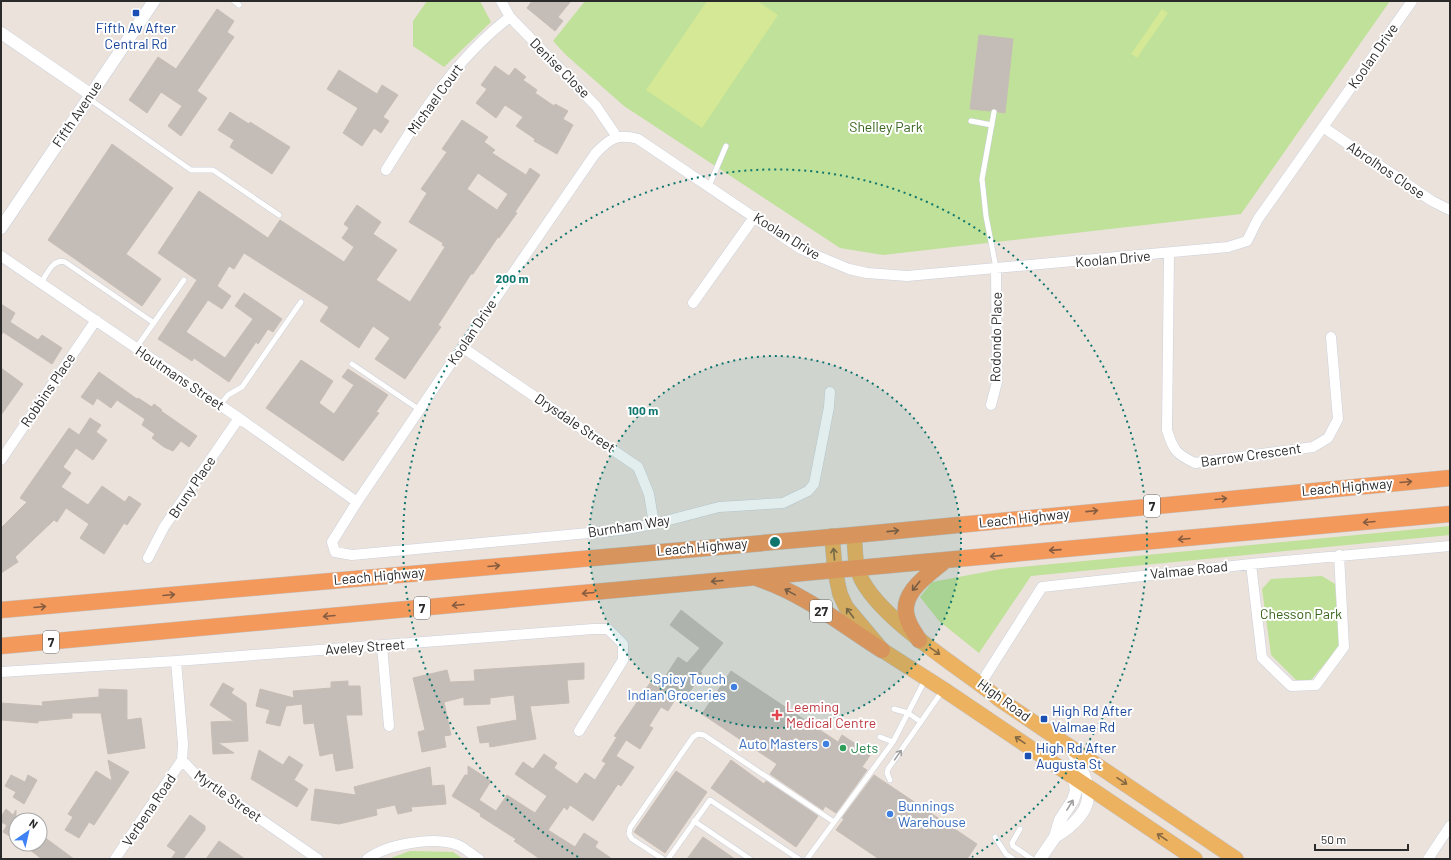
<svg xmlns="http://www.w3.org/2000/svg" width="1451" height="860" font-family="Barlow,sans-serif">
<rect width="100%" height="100%" fill="#ebe2dc"/>
<!-- green -->
<path fill="#bfe199" d="M427,1H480L491,22L444,67L413,46V21Z
M585,1H1390L1241,214L883,255L840,248L624,106L566,55L553,41Z
M1450,526V535L1031,576L979,653L939,621L920,597L932,582L1001,569Z
M1322,576L1335,584L1339,647L1311,680H1296L1271,655L1262,589L1271,579Z
M410,851L453,852L463,859H388Z"/>
<!-- pitch -->
<path fill="#d4e895" d="M707,1H757L778,15L702,128L646,90Z
M1162,9L1168,13L1137,58L1131,54Z"/>
<!-- building -->
<path fill="#c4bdb7" stroke="#c7bdb5" fill-rule="evenodd" d="M532,1H571L558,17L563,21L555,31L527,8Z
M217,9L234,21L227,32L234,37L197,91L207,98L181,136L168,126L182,106L161,92L147,113L129,100L158,57L176,69Z
M979,35L1013,39L1005,113L998,112L994,108L990,111L970,109Z
M495,66L509,76L515,68L526,77L523,80L537,90L535,93L554,106L555,104L568,111L563,119L573,125L557,154L534,141L535,139L516,126L523,117L505,105L496,118L476,103L487,89L481,85Z
M339,70L377,94L382,85L398,95L383,117L389,121L381,133L374,128L362,146L343,133L358,108L327,89Z
M230,112L249,124L250,122L290,147L272,174L230,147L234,140L218,130Z
M462,120L488,137L484,142L495,150L492,153L526,175L530,168L540,175L515,212L517,213L499,238L498,237L473,274H471L438,325L441,327L405,379L375,359L390,338L373,326L359,348L320,321L329,307L244,253L234,269L229,266L217,286L231,296L222,309L208,300L186,332L225,358L253,319L235,306L244,293L282,319L273,332L268,329L258,344L256,342L229,382L194,358L192,361L158,339L197,280L158,253L199,191L268,238L280,220L344,262L354,247L342,238L349,228L344,224L357,205L381,222L373,234L397,250L376,280L410,302L445,247L442,245L443,243L409,222L427,193L421,189L447,152L442,149ZM478,173L508,194L497,210L467,189Z
M112,144L173,188L126,254L161,279L142,306L48,240Z
M1,304L15,313L10,322L38,340L42,335L62,348L52,364L3,332L1,336Z
M301,360L333,381L319,403L334,414L354,385L342,377L348,369L388,395L376,412L379,413L343,461L266,408Z
M1,368L23,384L1,415Z
M99,372L137,399L138,398L152,407L154,404L162,410L161,411L197,436L189,447L181,441L173,451L164,447L152,438L155,434L142,425L145,419L117,400L111,408L97,398L93,405L81,397Z
M90,418L101,425L96,432L107,440L93,460L76,448L63,467L71,473L61,487L88,505L102,486L125,502L129,496L141,504L127,525L124,523L104,554L80,538L89,524L66,508L57,522L54,520L15,557L18,562L1,573V528L27,502L20,498L69,428L79,435Z
M681,610L723,643L700,672L702,673L685,699L678,695L668,711L661,707L649,726L653,728L640,749L626,740L616,756L634,767L621,786L618,784L593,821L570,805L567,810L564,807L548,830L575,847L584,833L598,842L595,847L612,859H540L514,841L516,839L480,816L481,814L452,796L465,775H468V766L491,781L479,800L496,811L507,795L535,813L547,796L515,774L523,762L533,769L544,754L557,763L554,768L577,784L585,773L595,780L606,763L602,761L617,737L614,736L650,683L658,688L678,657L687,663L700,648L670,625Z
M584,663V679L567,680L569,703L530,706L536,739L490,747L489,742L480,743L477,727L517,720L514,695L490,698V704L464,705V697L444,702L451,735L444,736L446,747L422,752L418,732L425,730L413,678L447,670L450,682L475,681L474,670Z
M731,671L838,742L842,735L871,754L862,767L867,770L836,813L825,806L823,810L770,774L777,764L702,714Z
M348,681V686H360L362,715H346L353,768L336,771L333,753L320,756L314,723L304,724L302,704L286,706L280,726L266,723L270,710L256,706L260,689L294,698L293,691L331,688V682Z
M223,683L234,689L231,693L246,703L248,741L218,743L234,753L213,754L211,722L234,721L210,705Z
M99,689L127,690V720L141,718L145,748L108,754L101,713H72V718L38,721V723L1,720V703L43,706L42,702L99,697Z
M259,750L283,765L289,756L303,765L294,780L308,789L297,807L251,779Z
M108,760L129,772L94,825L89,822L79,838L65,830L73,817L68,814L96,771L112,781Z
M731,760L764,784L766,781L818,816L796,847L711,788Z
M430,767L432,786L444,785L446,804L411,807L412,811L398,814L395,805L376,809L377,815L339,824L311,820L315,789L356,795L354,787Z
M676,771L707,792L665,853L634,832Z
M11,775L25,782L28,775L37,780L24,804L13,797L16,792L5,786Z
M874,775L977,844L967,859H879L836,830L844,819L842,818Z
M6,809L13,815L16,810V840L3,832L7,825L1,822V817Z
M190,815L205,826V830L183,859H171L176,852L167,846Z
M40,834L59,848L74,859H42L22,844H40Z
M703,837L735,859H687Z
M219,841L245,859H206Z"/>
<g fill="none" stroke-linecap="round" stroke-linejoin="round">
<!-- service casing -->
<g stroke="#cad0db" stroke-width="6">
<path id="service" d="M234,1L239,5
M88,98L191,170H213L279,215
M994,112L982,179L986,216L996,268
M971,121L992,125
M709,186L726,146
M41,283C47,274 53,258 65,262L154,323
M136,348L184,280
M352,364L420,410
M220,405L228,395L242,387L301,302
M894,709L908,713L921,722
M880,737L893,742
M890,780L887,773L888,769L943,690
M694,821L750,859
M1020,829L1012,843L1013,846L1032,859
M995,837L1006,854L1013,859
M663,859L632,839L629,834L630,828L693,737L698,734L704,735L834,822
M668,859L710,800L799,859
M807,859L893,742L925,680"/>
</g>
<!-- minor casing -->
<g stroke="#cad0db" stroke-width="11">
<path id="minor" d="M501,1L510,17L596,106L617,137
M1323,127L1432,201L1450,210
M386,170C420,115 457,57 510,17
M1169,254L1167,430C1173,450 1176,454 1195,463L1313,447L1328,438L1338,419L1331,337
M1,256L239,418L357,502
M693,303L755,216
M462,347L638,467L649,494L654,524
M830,392L829,407L814,484L808,491L783,503L719,507L654,524L621,530L352,555L335,552L332,542L357,502L462,347L595,154C609,139 617,133 638,139L801,249L849,269L867,273L907,276L1228,247L1247,241L1258,219L1412,1
M991,405L997,382L996,268
M1,460L96,320
M148,558L164,527L239,418
M1251,564L1262,658L1291,686L1316,685L1344,647L1339,555
M382,646L389,726
M176,661L183,744L182,760L195,774L318,859
M1,672L176,661L593,629H608L623,644V660L579,731
M981,683L1042,587L1251,564L1450,546
M115,859L182,760
M367,859C388,844 433,836 458,845C465,848 472,855 479,859
M1428,859L1450,826"/>
</g>
<!-- tertiary casing -->
<g stroke="#cad0db" stroke-width="13">
<path id="tertiary" d="M1,33L90,94
M1,228L154,1
M1055,837C1099,810 1094,788 1070,748
M1040,859L1055,837L1060,820L1073,800L1076,791L1075,783L1069,773"/>
</g>
<!-- primary casing -->
<g stroke="#c3c3c3" stroke-width="16">
<path id="primary" d="M854,535C855,545 855,558 857,568C869,614 962,668 999,699L1236,859
M832,536L835,571L840,594L846,607L882,650L943,689L1195,859"/>
</g>
<!-- trunk casing -->
<g stroke="#c3c3c3" stroke-width="17">
<path id="trunk" d="M759,579C803,593 844,626 882,650
M1,610L854,535L1450,478
M919,640C915,633 910,627 908,620C897,594 929,574 946,560
M1,646L1450,514"/>
</g>
<!-- service -->
<use href="#service" stroke="#fff" stroke-width="5"/>
<!-- minor -->
<use href="#minor" stroke="#fff" stroke-width="10"/>
<!-- tertiary -->
<use href="#tertiary" stroke="#fff" stroke-width="12"/>
<!-- primary -->
<use href="#primary" stroke="#edb25f" stroke-width="15"/>
<!-- trunk -->
<use href="#trunk" stroke="#f4995c" stroke-width="16"/>
</g>
<!-- one-way arrows -->
<defs><path id="oneway-shaft" d="M-6 0H5M1.5-3L5.5 0L1.5 3" fill="none" stroke-width="1.6" stroke-linecap="round" stroke-linejoin="round"/></defs>
<g stroke="#855c40">
<use href="#oneway-shaft" transform="translate(1406 482) rotate(-5)"/>
<use href="#oneway-shaft" transform="translate(1221 499) rotate(-5)"/>
<use href="#oneway-shaft" transform="translate(1092 511) rotate(-6)"/>
<use href="#oneway-shaft" transform="translate(1369 522) rotate(175)"/>
<use href="#oneway-shaft" transform="translate(893 531) rotate(-6)"/>
<use href="#oneway-shaft" transform="translate(1184 539) rotate(175)"/>
<use href="#oneway-shaft" transform="translate(1055 550) rotate(176)"/>
<use href="#oneway-shaft" transform="translate(996 556) rotate(174)"/>
<use href="#oneway-shaft" transform="translate(494 566) rotate(-5)"/>
<use href="#oneway-shaft" transform="translate(717 581) rotate(175)"/>
<use href="#oneway-shaft" transform="translate(916 586) rotate(129)"/>
<use href="#oneway-shaft" transform="translate(790 592) rotate(-151)"/>
<use href="#oneway-shaft" transform="translate(588 593) rotate(175)"/>
<use href="#oneway-shaft" transform="translate(169 595) rotate(-5)"/>
<use href="#oneway-shaft" transform="translate(458 605) rotate(175)"/>
<use href="#oneway-shaft" transform="translate(40 607) rotate(-5)"/>
<use href="#oneway-shaft" transform="translate(329 616) rotate(175)"/>
</g>
<g stroke="#826742">
<use href="#oneway-shaft" transform="translate(834 554) rotate(-95)"/>
<use href="#oneway-shaft" transform="translate(850 613) rotate(-127)"/>
<use href="#oneway-shaft" transform="translate(935 651) rotate(35)"/>
<use href="#oneway-shaft" transform="translate(1020 740) rotate(-146)"/>
<use href="#oneway-shaft" transform="translate(1122 781) rotate(34)"/>
<use href="#oneway-shaft" transform="translate(1162 837) rotate(-146)"/>
</g>
<g stroke="#9f9f9f">
<use href="#oneway-shaft" transform="translate(898 755) rotate(-55)"/>
<use href="#oneway-shaft" transform="translate(1070 805) rotate(-58)"/>
</g>
<!-- distance rings -->
<circle cx="775" cy="542" r="186" fill="#0f766e" fill-opacity=".12"/>
<g fill="none" stroke="#0f766e" stroke-width="2" stroke-dasharray="2 4">
<circle cx="775" cy="542" r="186"/>
<path d="M578 857A372 372 0 1 1 972 857"/>
</g>
<!-- markers -->
<g fill="#1a4fb4" stroke="#fff" stroke-width="1.5">
<rect x="132" y="9" width="8" height="8" rx="2"/>
<rect x="1040" y="715" width="8" height="8" rx="2"/>
<rect x="1024" y="752" width="8" height="8" rx="2"/>
</g>
<g fill="#3f7fe0" stroke="#fff" stroke-width="1.5">
<circle cx="734" cy="687" r="4"/>
<circle cx="826" cy="744" r="4"/>
<circle cx="890" cy="814" r="4"/>
</g>
<path fill="#e0444e" stroke="#fff" stroke-width="1.5" d="M775 709h4v4h4v4h-4v4h-4v-4h-4v-4h4z"/>
<circle fill="#2e9e5b" stroke="#fff" stroke-width="1.5" cx="843" cy="748" r="4"/>
<g text-anchor="middle" stroke-width="4" stroke-linejoin="round" paint-order="stroke">
<!-- shield labels -->
<g fill="#fff" stroke="#6a6a6a" stroke-width="1">
<rect x="1144" y="495" width="16" height="22" rx="3"/>
<rect x="414" y="597" width="16" height="22" rx="3"/>
<rect x="810" y="600" width="22" height="22" rx="3"/>
<rect x="43" y="631" width="16" height="22" rx="3"/>
</g>
<g font-size="13" font-weight="bold" fill="#2a2a2a">
<text x="1152" y="511">7</text>
<text x="422" y="613">7</text>
<text x="821" y="616">27</text>
<text x="51" y="647">7</text>
</g>
<!-- transit labels -->
<g font-size="14" fill="#164399" stroke="#fff" text-anchor="start">
<text x="136" y="33" text-anchor="middle">Fifth Av After<tspan x="136" dy="16">Central Rd</tspan></text>
<text x="1052" y="716">High Rd After<tspan x="1052" dy="16">Valmae Rd</tspan></text>
<text x="1036" y="753">High Rd After<tspan x="1036" dy="16">Augusta St</tspan></text>
</g>
<!-- street labels -->
<g font-size="14" fill="#2a2a2a" stroke="#fff">
<text transform="translate(1373 56) rotate(-55)" y="5">Koolan Drive</text>
<text transform="translate(560 68) rotate(45)" y="5">Denise Close</text>
<text transform="translate(435 99) rotate(-54)" y="5">Michael Court</text>
<text transform="translate(77 114) rotate(-56)" y="5">Fifth Avenue</text>
<text transform="translate(1386 170) rotate(34)" y="5">Abrolhos Close</text>
<text transform="translate(787 236) rotate(32)" y="5">Koolan Drive</text>
<text transform="translate(1113 259) rotate(-5)" y="5">Koolan Drive</text>
<text transform="translate(472 332) rotate(-56)" y="5">Koolan Drive</text>
<text transform="translate(996 337) rotate(-89)" y="5">Rodondo Place</text>
<text transform="translate(180 378) rotate(34)" y="5">Houtmans Street</text>
<text transform="translate(48 390) rotate(-56)" y="5">Robbins Place</text>
<text transform="translate(575 423) rotate(34)" y="5">Drysdale Street</text>
<text transform="translate(1251 455) rotate(-8)" y="5">Barrow Crescent</text>
<text transform="translate(192 487) rotate(-56)" y="5">Bruny Place</text>
<text transform="translate(1347 487) rotate(-5)" y="5">Leach Highway</text>
<text transform="translate(1024 518) rotate(-6)" y="5">Leach Highway</text>
<text transform="translate(629 526) rotate(-9)" y="5">Burnham Way</text>
<text transform="translate(702 547) rotate(-5)" y="5">Leach Highway</text>
<text transform="translate(1189 570) rotate(-6)" y="5">Valmae Road</text>
<text transform="translate(379 576) rotate(-5)" y="5">Leach Highway</text>
<text transform="translate(365 647) rotate(-4)" y="5">Aveley Street</text>
<text transform="translate(1004 700) rotate(36)" y="5">High Road</text>
<text transform="translate(228 796) rotate(35)" y="5">Myrtle Street</text>
<text transform="translate(149 810) rotate(-56)" y="5">Verbena Road</text>
</g>
<!-- park labels -->
<g font-size="14" fill="#38651b" stroke="#fff">
<text x="886" y="132">Shelley Park</text>
<text x="1301" y="619">Chesson Park</text>
</g>
<!-- shop labels -->
<g font-size="14" fill="#366cbe" stroke="#fff" text-anchor="end">
<text x="726" y="684">Spicy Touch<tspan x="726" dy="16">Indian Groceries</tspan></text>
<text x="818" y="749">Auto Masters</text>
<text x="898" y="811" text-anchor="start">Bunnings<tspan x="898" dy="16">Warehouse</tspan></text>
</g>
<!-- health labels -->
<g font-size="14" fill="#be3a42" stroke="#fff" text-anchor="start">
<text x="786" y="712">Leeming<tspan x="786" dy="16">Medical Centre</tspan></text>
</g>
<!-- leisure labels -->
<g font-size="14" fill="#27864d" stroke="#fff" text-anchor="start">
<text x="851" y="753">Jets</text>
</g>
</g>
<circle cx="775" cy="542" r="6" fill="#0f766e" stroke="#fff" stroke-width="2"/>
<g font-size="12" text-anchor="middle" font-weight="bold" fill="#0f766e" stroke="#fff" stroke-width="4" stroke-linejoin="round" paint-order="stroke">
<text x="512" y="283">200 m</text>
<text x="643" y="415">100 m</text>
</g>
<!-- border -->
<rect width="1451" height="860" fill="none" stroke="#2a2a2a" stroke-width="4"/>
<!-- north arrow -->
<g transform="translate(28 832) rotate(34)"><circle r="19" fill="#ffffff" stroke="#aaaaaa"/>
<path d="M0-3L7 15L0 10L-7 15Z" fill="#3f82f6"/>
<text y="-6" font-size="11" font-weight="bold" text-anchor="middle" fill="#2a2a2a">N</text>
</g>
<!-- scale -->
<path d="M1315 844v6h93v-6" fill="none" stroke="#2a2a2a" stroke-width="2"/>
<text x="1321" y="844" font-size="12" fill="#2a2a2a" stroke="#ffffff" stroke-width="3" paint-order="stroke">50 m</text>
</svg>
